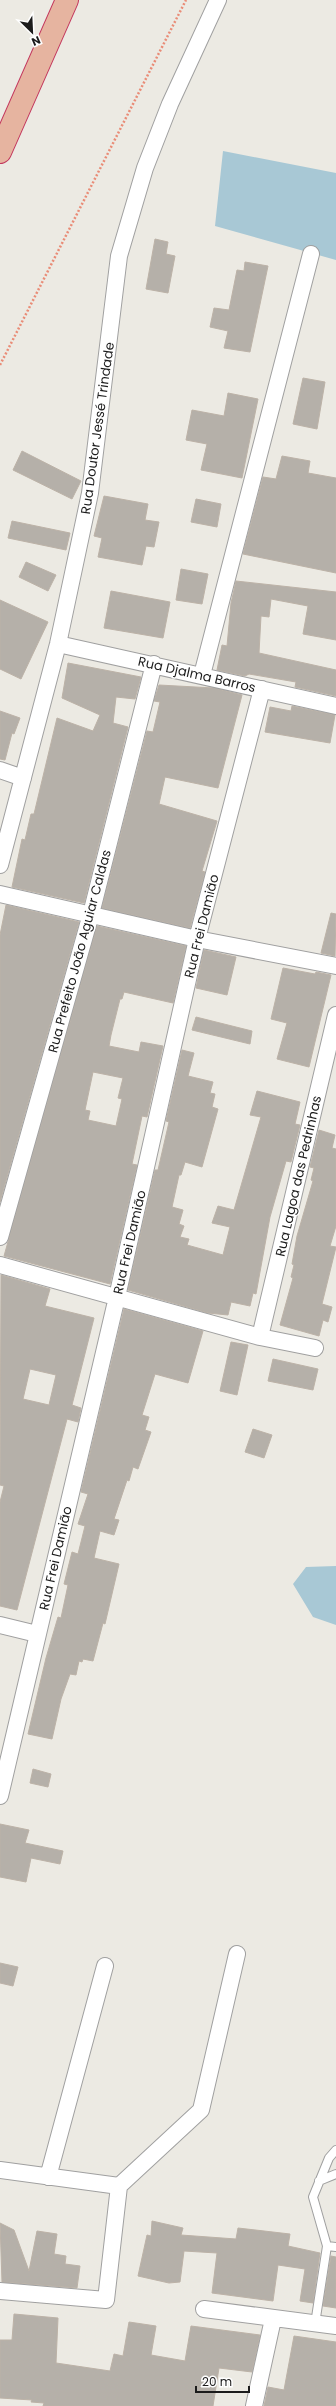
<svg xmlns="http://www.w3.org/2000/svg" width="336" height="2406" font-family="Poppins,sans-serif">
<rect width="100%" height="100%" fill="#eceae3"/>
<!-- water -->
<path fill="#a8c8d5" d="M223,151L336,173V260L215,226Z
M336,1566V1625L313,1617L293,1584L306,1567Z"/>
<!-- building -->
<path fill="#b5b0a9" stroke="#bcb2a7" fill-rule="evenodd" d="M155,239L168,242L166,254L175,256L168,293L146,289Z
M245,262L268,266L250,352L224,348L228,331L210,327L214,308L229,310L237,270L244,271Z
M303,378L325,382L317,429L293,424Z
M228,393L258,399L242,478L201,470L207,444L186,440L192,410L224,416Z
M22,451L81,481L72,499L13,470Z
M282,456L310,461L308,473L336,478V573L243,554L263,477L276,479Z
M104,496L148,504L145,520L159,522L154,547L146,546L142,565L98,557L102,538L94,536Z
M196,499L221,504L217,527L191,522Z
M12,521L70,533L66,550L8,538Z
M26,562L56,575L48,591L19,577Z
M181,569L208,574L202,604L176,600Z
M236,581L336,592V640L303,634L308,606L271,599L269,617L261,616L259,653L336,670V696L295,687L296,682L249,674L245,676L217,670L222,645L227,646L231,603Z
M111,591L170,602L163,638L104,628Z
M0,600L48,622L21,679L0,669Z
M68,663L141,677L135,699L116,697L113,723L128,727L84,903L12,887L22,839L25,840L31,814H34L57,718L93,731L100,715L62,698Z
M159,685L214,688L242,695L218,788L165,777L159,804L217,821L202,871L205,872L190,928L102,908L147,731L153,732L160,702L154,701Z
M292,706L335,715L330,743L265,732L270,707L291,711Z
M0,711L20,718L14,734L12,733L5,760L0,759Z
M6,905L79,922L0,1202V935Z
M331,913L336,914L335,956L321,953Z
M97,926L186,946L173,1003L124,992L122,999H120L111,1035L109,1046L139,1052L141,1042L163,1046L147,1117L142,1116L132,1164L137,1165L110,1284L4,1256ZM93,1072L123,1078L118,1098L122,1099L116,1126L88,1120L90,1111L85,1110Z
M204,950L236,957L227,995L196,988Z
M283,968L315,974L316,972L331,975L309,1067L277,1059L287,1023L271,1019Z
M196,1017L252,1031L250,1044L192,1030Z
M182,1050L194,1053L188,1076L213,1082L210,1093L215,1094L212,1107L218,1109L202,1167L185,1162L181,1175H179L172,1207L183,1210L179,1224L184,1226L180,1237L189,1239L187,1245L223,1255L230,1227L212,1223L218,1206L234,1210L261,1117L250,1115L257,1091L300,1102L295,1124L300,1125L291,1162L286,1161L270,1217L256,1294L253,1293L250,1306L231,1302L228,1315L208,1313L128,1290L155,1170H158L169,1122L166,1121Z
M319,1130L335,1135L332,1148L336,1149V1226L330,1246L336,1247L322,1304L332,1307L328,1322L323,1320L319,1336L280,1325L293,1278L291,1277L294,1265L292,1264L297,1236L313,1181L311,1180L314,1168L310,1167Z
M1,1275L50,1289L45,1306L94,1318L72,1405L81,1408L78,1422L67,1419L17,1610L0,1606V1502L4,1486L0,1485ZM30,1369L56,1375L49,1405L23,1399Z
M124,1309L203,1331L188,1383L155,1374L142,1415L149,1417L145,1430L151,1432L138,1469L133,1467L129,1481L127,1480L114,1519L119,1520L114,1535L100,1531L94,1558L119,1564L105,1624L103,1623L93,1661L83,1659L82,1662L79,1661L76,1675L70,1674L61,1699L52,1739L28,1734L46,1658L58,1617L61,1618L68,1585L64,1584L72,1552L78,1554L85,1526L78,1524L88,1494L81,1492Z
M231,1342L248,1345L237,1395L220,1391Z
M273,1359L318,1369L313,1390L268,1381Z
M253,1429L272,1435L264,1458L245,1452Z
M33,1769L51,1774L48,1787L30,1783Z
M0,1824L29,1830L25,1843L63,1851L60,1864L31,1858L26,1882L0,1877Z
M0,1963L18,1967L13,1986L0,1983Z
M152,2221L183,2228L181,2235L236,2239L238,2228L290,2234L288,2246L320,2253L313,2303L300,2301L305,2269L278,2265L273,2301L212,2293L217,2253L184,2251L180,2282L169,2283L138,2276L147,2235L151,2236Z
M0,2223L14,2230L29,2271L37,2231L57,2234L54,2254L66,2256L65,2264L80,2266L77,2288L2,2282Z
M331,2256L336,2257V2308L323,2306Z
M14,2314L58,2318L56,2363L110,2371L114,2354L123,2356L129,2322L156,2326L151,2355L185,2361L191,2326L260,2335L252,2372L219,2368L213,2406H43L44,2403L31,2402L32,2400L0,2398V2340H12Z
M294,2336L336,2342V2406H264L268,2387L284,2390Z"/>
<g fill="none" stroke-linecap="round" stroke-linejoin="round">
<!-- service casing -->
<g stroke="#a0a0a0" stroke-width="10">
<path id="service" d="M319,2181L336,2174
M327,2246L336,2247
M315,2324L327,2246L313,2197L329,2158L336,2150"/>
</g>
<!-- minor casing -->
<g stroke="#a0a0a0" stroke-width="18">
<path id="minor" d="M58,644L336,706
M202,675L311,254
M0,770L23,778
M0,865L58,644L90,493L119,256L145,168L170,104L218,0
M0,894L197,939L336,966
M0,1237L91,914L154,664
M0,1265L260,1337L315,1348
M260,1337L336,1015
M0,1625L37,1634
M0,1796L117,1297L197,939L262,689
M0,2170L119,2186
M48,2177L105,1966
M0,2291L106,2300L119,2186L201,2110L237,1954
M204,2309L336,2326
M254,2406L273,2319"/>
</g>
<!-- trunk casing -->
<g stroke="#c3375d" stroke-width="24">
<path id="trunk" d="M0,152L67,0"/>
</g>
<!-- path -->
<path stroke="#e98c77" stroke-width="2.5" stroke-dasharray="2 2" stroke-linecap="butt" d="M0,365L186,0"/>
<!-- service -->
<use href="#service" stroke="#fff" stroke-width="8"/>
<!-- minor -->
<use href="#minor" stroke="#fff" stroke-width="16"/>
<!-- trunk -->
<use href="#trunk" stroke="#e6b4a0" stroke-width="22"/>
</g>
<g text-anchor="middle" stroke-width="3" stroke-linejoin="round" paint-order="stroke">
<!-- street labels -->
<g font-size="13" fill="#1c1c1c" stroke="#fff">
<text transform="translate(97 428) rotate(-82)" y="5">Rua Doutor Jessé Trindade</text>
<text transform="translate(197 674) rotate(13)" y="5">Rua Djalma Barros</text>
<text transform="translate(201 926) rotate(-76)" y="5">Rua Frei Damião</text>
<text transform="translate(79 951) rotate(-75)" y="5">Rua Prefeito João Aguiar Caldas</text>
<text transform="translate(298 1176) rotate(-77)" y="5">Rua Lagoa das Pedrinhas</text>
<text transform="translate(129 1242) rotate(-77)" y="5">Rua Frei Damião</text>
<text transform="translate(55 1558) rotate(-77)" y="5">Rua Frei Damião</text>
</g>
</g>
<!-- north arrow -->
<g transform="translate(32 32) rotate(156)" stroke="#ffffff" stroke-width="3" paint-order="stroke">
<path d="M0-3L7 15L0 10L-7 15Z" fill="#1c1c1c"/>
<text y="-6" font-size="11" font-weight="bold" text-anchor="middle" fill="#1c1c1c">N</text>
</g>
<!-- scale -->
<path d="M196 2386v6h53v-6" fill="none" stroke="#1c1c1c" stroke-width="2"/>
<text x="202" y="2386" font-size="12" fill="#1c1c1c" stroke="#ffffff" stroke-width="3" paint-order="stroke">20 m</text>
</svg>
